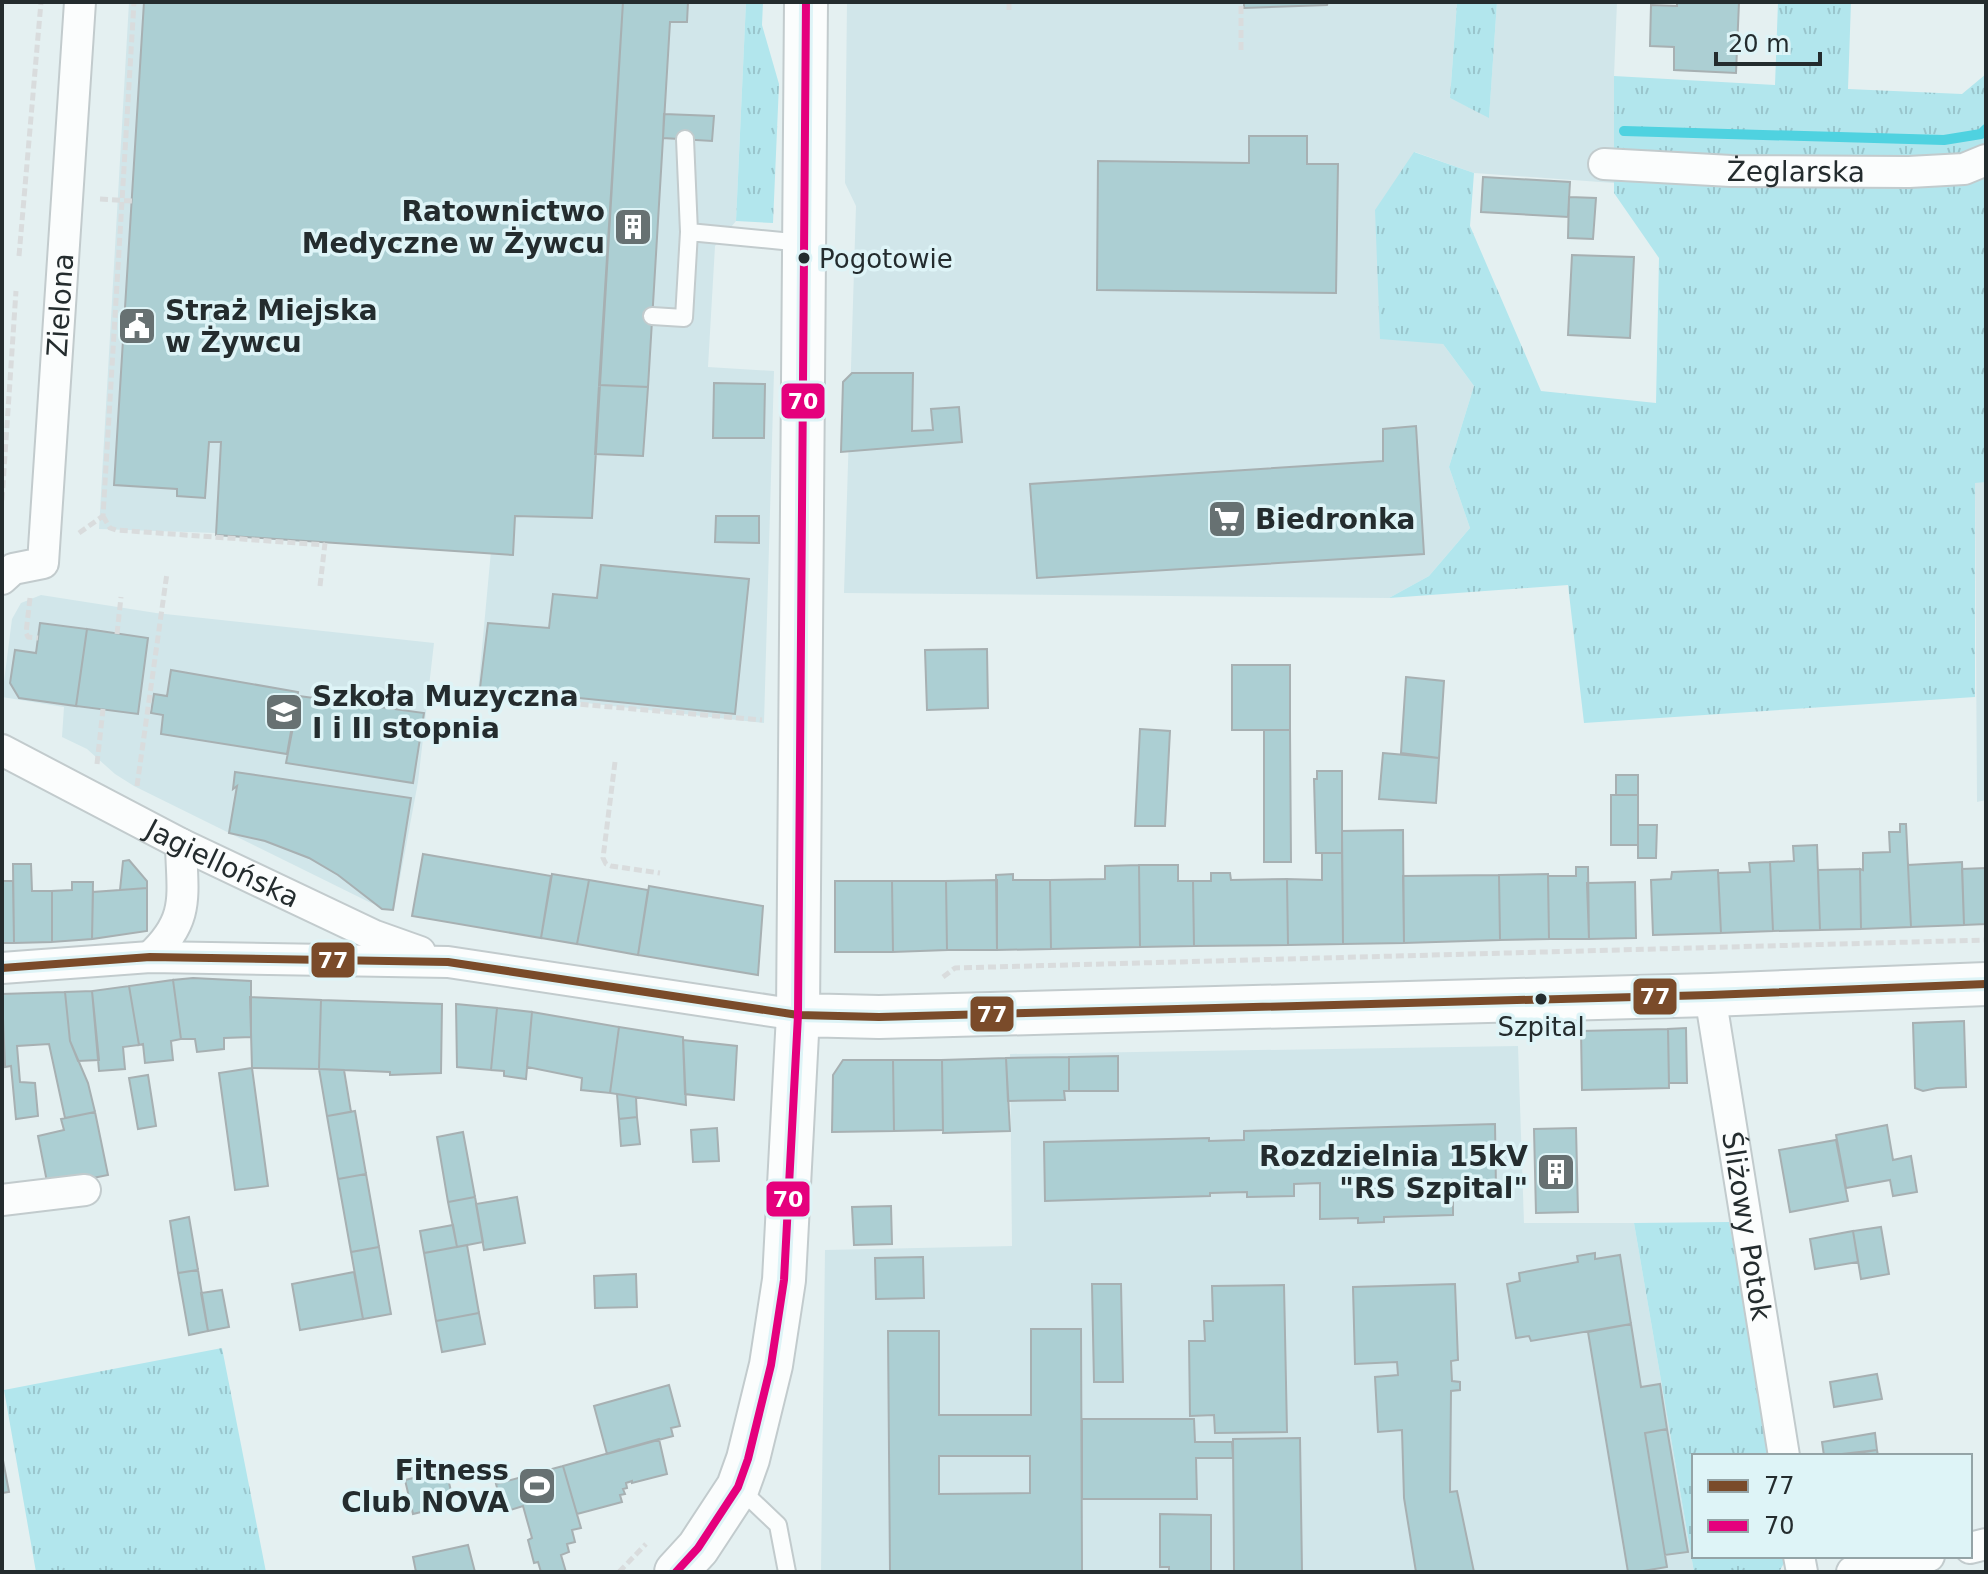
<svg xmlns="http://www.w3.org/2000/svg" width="1988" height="1574" font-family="'DejaVu Sans',sans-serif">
<defs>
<pattern id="grass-tufts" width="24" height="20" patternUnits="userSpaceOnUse" patternTransform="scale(2)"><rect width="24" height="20" fill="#b2e6ed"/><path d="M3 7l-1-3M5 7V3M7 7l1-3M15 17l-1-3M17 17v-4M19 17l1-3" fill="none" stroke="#99c5cc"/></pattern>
</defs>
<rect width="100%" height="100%" fill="#e4f0f1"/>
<!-- built -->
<path fill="#d1e6ea" d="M129,2H746L736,221L715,246L708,367L774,371L764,723L478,691L491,551L245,534L99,529Z
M847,2H1457L1450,98L1489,117L1497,2H1617L1614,76V183L1474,173L1415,152L1443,344L1474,386L1449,467L1470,528L1429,576L1389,598L844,593L856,206L845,183Z
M1975,482H1986V800L1977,802Z
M41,595L156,613L434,643L418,782L394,910L371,903L134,786L115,774L87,749L62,737L64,707L2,697L12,619L21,603Z
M1518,1046L1524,1223H1634L1694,1572H821L825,1250L1012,1246L1010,1054Z"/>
<!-- grass -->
<path fill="url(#grass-tufts)" d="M746,2H763L762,25L779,84L773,223L736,221Z
M1457,2H1497L1489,118L1450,98Z
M1778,2H1851L1848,89L1962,94L1986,74V482L1975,483V697L1584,723L1568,585L1389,598L1429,576L1470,528L1449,467L1474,386L1443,344L1380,339L1375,210L1414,152L1474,173L1470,226L1541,391L1656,403L1659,258L1614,193V76L1775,85Z
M1729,1222L1772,1456H1694V1556H1788L1779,1572H1694L1634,1223Z
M222,1348L266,1572H36L4,1390Z"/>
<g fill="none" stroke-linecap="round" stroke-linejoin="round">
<!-- stream -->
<path stroke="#4fd2e0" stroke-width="10" d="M1624,131L1944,140L1981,134L1986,129"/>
</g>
<!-- building -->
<path fill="#accfd3" stroke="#a7b0b2" stroke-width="2" fill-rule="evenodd" d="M144,2H623L592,518L515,516L513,555L216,535L221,442H209L205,498L177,496V489L114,485Z
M623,2H688L687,22H670L648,387L599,385Z
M1244,2H1328L1327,5L1244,8Z
M1677,2H1739L1736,73L1674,70V47L1650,46L1651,5L1677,6Z
M664,114L714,116L712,141L663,138Z
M1249,136H1307V164H1338L1336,293L1097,290L1098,161L1249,163Z
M1483,177L1570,182L1568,217L1481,212Z
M1569,197L1596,198L1593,239L1568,238Z
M1572,255L1634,257L1630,338L1568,335Z
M852,373H913L912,431L933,430L931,409L959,407L962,442L841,452L843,382Z
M714,383L765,384L764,438H713Z
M599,385L648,387L643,456L595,454Z
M1416,426L1424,554L1037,578L1030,484L1383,461V429Z
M716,516H759V543L715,542Z
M601,565L749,579L735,714L480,688L488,623L549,628L553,594L597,598Z
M40,623L87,629L76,706L19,698L10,683L15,650L36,653Z
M87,629L148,638L138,714L76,706Z
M987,649L988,708L927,710L925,650Z
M1232,665H1290V730H1232Z
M171,670L298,692L287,754L161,734L163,715L151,713L154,694L167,696Z
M1406,677L1444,681L1439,758L1401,753Z
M299,696L424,713L413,783L286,763Z
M1140,729L1170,731L1165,826H1135Z
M1264,730H1290L1291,862H1264Z
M1383,753L1439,758L1436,803L1379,799Z
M1317,771H1342V853H1316L1314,779H1317Z
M235,772L411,798L393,910L382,909L338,875L309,858L265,841L229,833L237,786L233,789Z
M1616,775H1638V795H1616Z
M1611,795H1638V845H1611Z
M1900,824H1906L1911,927L1861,929L1860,869L1863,870V853L1890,852L1889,832H1900Z
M1638,825H1657L1656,858H1638Z
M1403,830L1404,943L1343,944L1342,831Z
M1817,845L1820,930L1773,931L1770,862L1794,861L1793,846Z
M1322,853H1342L1343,944L1288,945L1287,879L1322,880Z
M423,854L551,876L541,938L412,916Z
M129,860L147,881V888L120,890L123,861Z
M1770,862L1773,931L1721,933L1718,873L1750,872L1749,863Z
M1962,862L1964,925L1911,927L1908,865Z
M13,864H31L32,891H52V942L14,943Z
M1139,865L1140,947L1051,949L1050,880L1105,879V866Z
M1139,865H1178V881H1193L1194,946L1140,947Z
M1576,867H1588L1589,939H1549L1548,876H1576Z
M1986,868V924L1964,925L1962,869Z
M1860,869L1861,929L1820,930L1818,870Z
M1718,870L1721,933L1653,935L1651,880L1671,879L1672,872Z
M1211,873H1230L1231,880L1287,879L1288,945L1194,946L1193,881H1211Z
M552,874L589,880L577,944L541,938Z
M1013,874V880H1050L1051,949L997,950L996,875Z
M1548,874L1549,939L1500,940L1499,875Z
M1499,875L1500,940L1404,943L1403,876Z
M589,880L648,890L638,955L577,944Z
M997,880V950H947L946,881Z
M2,881H13L14,943H2Z
M835,881H892L893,952H835Z
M892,881H946L947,950L893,952Z
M72,882H93L92,939L52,942V891L72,890Z
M1635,882L1636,938L1589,939L1587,883Z
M649,886L763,906L758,975L638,955Z
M147,888V931L92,939L93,892Z
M193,978L251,981V1037L224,1038V1049L197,1052L195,1039H181L173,980Z
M173,980L181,1039L171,1041L173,1060L145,1063L143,1044L139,1045L129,986Z
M129,986L139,1045L123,1047L125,1069L99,1071L92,991Z
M92,991L99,1060L78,1061L70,1041L65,992Z
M65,992L70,1041L88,1083L95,1112L65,1118L49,1044L17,1046L20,1082L35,1083L38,1116L16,1119L11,1066L5,1067L2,994Z
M250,997L321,1000L319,1069L252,1068Z
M321,1000L442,1004L441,1073L390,1075V1072L319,1069Z
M456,1004L497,1008L491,1070L457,1067Z
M497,1008L532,1012L526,1079L504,1076V1071L491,1070Z
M532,1012L619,1027L610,1093L581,1090L582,1078L527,1067Z
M1964,1021L1966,1087L1937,1088L1923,1091L1915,1088L1913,1023Z
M619,1027L683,1037L686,1105L610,1093Z
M1686,1028L1687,1083H1669L1668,1029Z
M1668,1029L1669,1088L1582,1090L1581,1031Z
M683,1040L737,1046L734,1100L685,1094Z
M1118,1056V1091H1069V1057Z
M1069,1057V1091H1064L1065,1100L1008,1101L1006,1058Z
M1006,1058L1010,1131L943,1133L942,1060Z
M843,1060H893L894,1131L832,1132L833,1075Z
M893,1060H942L943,1130L894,1131Z
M252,1068L268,1186L235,1190L219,1073Z
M319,1069L344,1070L351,1112L327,1116Z
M148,1075L156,1126L138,1129L129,1078Z
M617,1094L636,1097L637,1117L619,1119Z
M355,1111L366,1174L338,1179L327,1116Z
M95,1112L108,1175L48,1187L38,1136L64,1130L61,1119Z
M637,1117L640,1144L621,1146L619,1119Z
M1495,1124L1496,1190L1453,1191V1215L1384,1217V1222L1358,1223V1218L1320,1219V1183L1294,1184V1196L1247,1197V1192L1210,1193V1196L1045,1201L1044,1142L1209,1138V1141L1244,1140V1131Z
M1887,1125L1893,1160L1911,1156L1917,1192L1893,1196L1890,1180L1846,1188L1836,1135Z
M717,1128L719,1161L693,1162L691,1130Z
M1576,1128L1578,1212L1536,1213L1534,1129Z
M463,1132L475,1197L448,1202L437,1137Z
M1836,1140L1848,1201L1790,1212L1779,1150Z
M366,1174L379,1247L351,1252L338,1179Z
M475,1197L483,1242L457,1247L448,1202Z
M517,1197L525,1243L484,1250L476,1204Z
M891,1206L892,1244L854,1245L852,1207Z
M189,1217L198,1270L178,1273L170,1221Z
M453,1225L457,1247L424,1253L420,1231Z
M1881,1227L1889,1274L1861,1279L1853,1231Z
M1853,1231L1858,1262L1815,1269L1810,1239Z
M467,1245L479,1313L436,1321L424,1253Z
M379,1247L391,1314L363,1319L351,1252Z
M1595,1253V1259L1620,1255L1631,1324L1531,1341L1529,1336L1516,1338L1507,1284L1520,1281L1519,1273L1578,1262L1577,1256Z
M923,1257L924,1298L876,1299L875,1258Z
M198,1270L208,1331L189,1335L178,1273Z
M354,1272L363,1319L300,1330L292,1284Z
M636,1274L637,1307L595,1308L594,1276Z
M1092,1284H1121L1123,1382H1094Z
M1455,1284L1458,1360L1451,1361L1452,1381L1460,1382V1390L1451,1391L1450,1492L1457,1491L1474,1572H1416L1404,1498L1402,1430L1378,1432L1375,1377L1398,1375L1397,1362L1355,1364L1353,1287Z
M1284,1285L1287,1432L1215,1433L1214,1415L1190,1416L1189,1341H1205L1204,1321H1213L1212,1286Z
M222,1290L229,1327L208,1331L201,1293Z
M479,1313L485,1344L442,1352L436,1321Z
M1631,1324L1641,1387L1660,1384L1667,1429L1645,1433L1667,1567L1637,1572H1628L1588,1332Z
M1031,1329H1081L1082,1572H890L888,1331H939V1415H1031ZM939,1456H1030V1493L939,1494Z
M1877,1374L1882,1399L1834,1407L1830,1382Z
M669,1385L680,1426L671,1428L673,1436L607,1454L594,1406Z
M1082,1419H1194L1195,1442H1232L1233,1458H1196L1197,1499H1082Z
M1667,1429L1688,1552L1665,1555L1645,1433Z
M1875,1433L1877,1450L1824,1456L1822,1442Z
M1300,1438L1302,1572H1234L1233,1439Z
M659,1439L667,1474L632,1483V1481L626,1483L627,1488L623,1489L625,1494L620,1495L622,1502L577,1514L563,1466Z
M1877,1450L1878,1456H1839Z
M2,1455L9,1492L2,1493Z
M563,1466L581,1528L572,1530L575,1542L567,1544L569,1552L561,1555L566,1572H541L538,1562L534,1563L528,1540L532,1538L523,1506L504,1512L496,1484Z
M446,1470L454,1504L413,1514L405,1480Z
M1160,1514L1211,1515V1572H1169V1567H1160Z
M468,1545L475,1572H416L413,1557Z"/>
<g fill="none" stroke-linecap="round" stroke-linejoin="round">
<!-- lane casing -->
<g stroke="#c2cbcd" stroke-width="20">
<path id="lane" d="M685,139L689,232L803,243
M652,316L684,318L689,232
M739,1488L778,1525L787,1572"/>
</g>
<!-- street casing -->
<g stroke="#c2cbcd" stroke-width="34">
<g id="street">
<path id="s1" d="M1604,164L1731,171L1909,172L1964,169L1986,160"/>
<path id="s2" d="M2,579L13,569L43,563L80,2"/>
<path id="s3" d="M2,750L181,844L375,936L420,952"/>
<path d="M150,957C191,919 182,895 181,844"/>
<path d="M2,968L150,957L448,962L798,1015"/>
<path id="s4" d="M1710,995L1784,1456"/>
<path d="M2,1200L85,1190"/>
<path d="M1970,1548L1986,1544"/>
<path d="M1799,1556L1802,1572"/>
<path d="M1852,1572L1929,1556"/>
</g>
</g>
<!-- secondary casing -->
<g stroke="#c2cbcd" stroke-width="46">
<path id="secondary" d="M798,1015L879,1017L1710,995L1986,984
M676,1572L698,1548L738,1487L748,1459L771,1365L784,1280L798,1015L806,2"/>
</g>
<!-- path -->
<path stroke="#d9dcdd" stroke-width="5" stroke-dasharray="8 4" stroke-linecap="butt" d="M1009,2V14
M1241,50V2
M100,199L132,201
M19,256L41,2
M2,500L16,291
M103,516L110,528L116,530L325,545
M79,533L103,516L134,2
M320,586L325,543
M30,598L26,633L28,637L38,638
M117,634L121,597
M461,694L762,720
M615,762L603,858L606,864L611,866L660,873
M97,764L103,709
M137,786L167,573
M943,977L955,968L1986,940
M619,1572L646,1544"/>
<!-- lane -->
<use href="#lane" stroke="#fbfdfd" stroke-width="16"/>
<!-- street -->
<use href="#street" stroke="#fbfdfd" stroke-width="30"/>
<!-- secondary -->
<use href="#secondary" stroke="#fbfdfd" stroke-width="42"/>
<!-- bus-1 casing -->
<g stroke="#def4f7" stroke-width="14">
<path id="bus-1" d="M2,968L150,957L448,962L798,1015L879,1017L1710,995L1986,984"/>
</g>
<!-- bus-2 casing -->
<g stroke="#def4f7" stroke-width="14">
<path id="bus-2" d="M676,1572L698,1548L738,1487L748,1459L771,1365L784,1280L798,1015L806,2"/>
</g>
<!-- bus-1 -->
<use href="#bus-1" stroke="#7a4b2a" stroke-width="8"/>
<!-- bus-2 -->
<use href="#bus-2" stroke="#e5007d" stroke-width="8"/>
</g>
<!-- icons -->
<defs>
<g id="building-square" transform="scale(2)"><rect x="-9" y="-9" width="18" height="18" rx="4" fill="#677172" stroke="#def4f7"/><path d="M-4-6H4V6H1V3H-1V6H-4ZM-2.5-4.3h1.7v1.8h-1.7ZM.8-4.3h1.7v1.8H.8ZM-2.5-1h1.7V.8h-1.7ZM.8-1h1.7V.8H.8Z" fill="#fff"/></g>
<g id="civic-square" transform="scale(2)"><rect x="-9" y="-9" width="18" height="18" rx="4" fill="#677172" stroke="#def4f7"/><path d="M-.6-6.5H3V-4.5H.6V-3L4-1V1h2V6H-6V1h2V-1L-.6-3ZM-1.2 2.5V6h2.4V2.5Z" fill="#fff"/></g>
<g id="supermarket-square" transform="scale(2)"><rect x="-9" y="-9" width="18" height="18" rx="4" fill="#677172" stroke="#def4f7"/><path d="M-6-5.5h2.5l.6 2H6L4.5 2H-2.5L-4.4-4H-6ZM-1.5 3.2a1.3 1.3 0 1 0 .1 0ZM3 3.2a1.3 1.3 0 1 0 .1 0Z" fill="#fff"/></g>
<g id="school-square" transform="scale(2)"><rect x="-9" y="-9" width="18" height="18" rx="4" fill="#677172" stroke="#def4f7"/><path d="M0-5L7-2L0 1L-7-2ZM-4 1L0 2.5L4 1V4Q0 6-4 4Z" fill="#fff"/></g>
<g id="stadium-square" transform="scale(2)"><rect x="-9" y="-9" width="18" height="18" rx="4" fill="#677172" stroke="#def4f7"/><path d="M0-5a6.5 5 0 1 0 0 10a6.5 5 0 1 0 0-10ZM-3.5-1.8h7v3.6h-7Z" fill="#fff"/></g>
</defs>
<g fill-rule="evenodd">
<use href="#building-square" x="633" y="227"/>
<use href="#civic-square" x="137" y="326"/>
<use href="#supermarket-square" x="1227" y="519"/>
<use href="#school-square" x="284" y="712"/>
<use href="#building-square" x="1556" y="1172"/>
<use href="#stadium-square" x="537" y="1486"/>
</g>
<!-- markers -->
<g fill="#242c2e" stroke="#def4f7" stroke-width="3">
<circle cx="804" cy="258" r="7"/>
<circle cx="1541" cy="999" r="7"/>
</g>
<g text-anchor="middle" stroke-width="7" stroke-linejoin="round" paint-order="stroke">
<!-- bus labels -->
<g font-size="26" fill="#242c2e" stroke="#def4f7" text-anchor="start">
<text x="819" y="268">Pogotowie</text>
<text x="1541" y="1036" text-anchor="middle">Szpital</text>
</g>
<!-- street labels -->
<g font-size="28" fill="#242c2e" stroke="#def4f7">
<text dy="10" stroke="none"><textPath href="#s1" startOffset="192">Żeglarska</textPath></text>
<text dy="10" stroke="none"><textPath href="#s2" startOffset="304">Zielona</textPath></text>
<text dy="10" stroke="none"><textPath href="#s3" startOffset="248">Jagiellońska</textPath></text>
<text dy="10" stroke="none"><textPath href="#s4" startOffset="234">Śliżowy Potok</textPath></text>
</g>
<!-- poi labels -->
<g font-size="28" font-weight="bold" fill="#242c2e" stroke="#def4f7" text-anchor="end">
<text x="605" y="221">Ratownictwo<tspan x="605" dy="32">Medyczne w Żywcu</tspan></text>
<text x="165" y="320" text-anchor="start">Straż Miejska<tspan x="165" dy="32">w Żywcu</tspan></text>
<text x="1255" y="529" text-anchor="start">Biedronka</text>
<text x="312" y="706" text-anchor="start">Szkoła Muzyczna<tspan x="312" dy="32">I i II stopnia</tspan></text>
<text x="1528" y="1166">Rozdzielnia 15kV<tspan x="1528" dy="32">"RS Szpital"</tspan></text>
<text x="509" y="1480">Fitness<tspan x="509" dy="32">Club NOVA</tspan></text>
</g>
</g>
<g stroke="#def4f7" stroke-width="3">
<rect x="780" y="382" width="46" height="38" rx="8" fill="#e5007d"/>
<rect x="310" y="941" width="46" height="38" rx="8" fill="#7a4b2a"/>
<rect x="1632" y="977" width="46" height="39" rx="8" fill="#7a4b2a"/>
<rect x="969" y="995" width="46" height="38" rx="8" fill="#7a4b2a"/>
<rect x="765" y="1180" width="46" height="38" rx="8" fill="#e5007d"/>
</g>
<g font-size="22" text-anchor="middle" font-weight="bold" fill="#fff">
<text x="803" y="409">70</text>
<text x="333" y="968">77</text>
<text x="1655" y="1004">77</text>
<text x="992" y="1022">77</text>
<text x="788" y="1207">70</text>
</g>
<!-- border -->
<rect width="1988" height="1574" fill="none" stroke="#242c2e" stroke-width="8"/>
<!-- legend -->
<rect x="1692" y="1454" width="280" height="104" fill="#def4f7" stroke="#94a4a7" stroke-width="2"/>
<rect x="1708" y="1480" width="40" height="12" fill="#7a4b2a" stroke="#94a4a7" stroke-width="2"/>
<text x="1764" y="1494" font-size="24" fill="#242c2e">77</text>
<rect x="1708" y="1520" width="40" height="12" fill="#e5007d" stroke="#94a4a7" stroke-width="2"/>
<text x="1764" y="1534" font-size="24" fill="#242c2e">70</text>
<!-- scale -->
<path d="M1716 52v12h104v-12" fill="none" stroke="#242c2e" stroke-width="4"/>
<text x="1728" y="52" font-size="24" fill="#242c2e" stroke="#def4f7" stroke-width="6" paint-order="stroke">20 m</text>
</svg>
